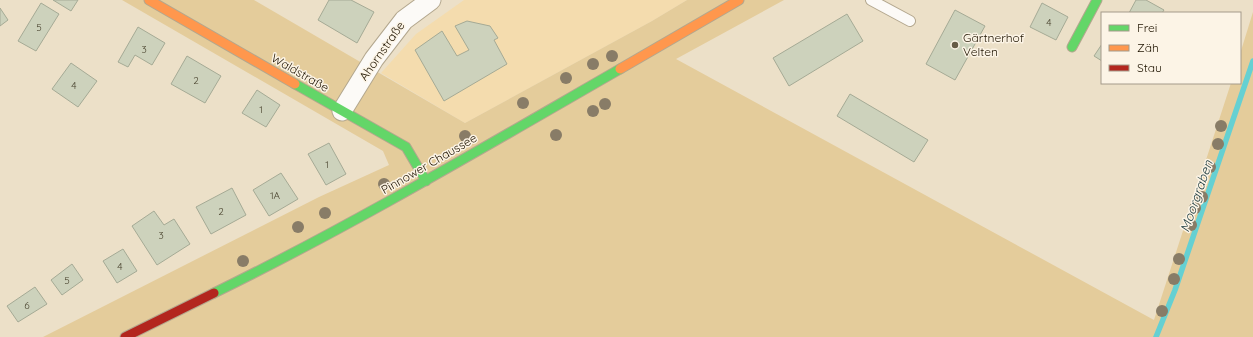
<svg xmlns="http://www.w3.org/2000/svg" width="1253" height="337" font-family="Quicksand,sans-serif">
<rect width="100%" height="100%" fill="#ece0c8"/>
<!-- built -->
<path fill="#f4dcae" d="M464,0H687L652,21L465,123L381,73L416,34Z"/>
<!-- green -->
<path fill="#e4cc9b" d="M122,0H254L465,123L652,21L687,0H784L676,59L1154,320L1231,83H1240V54L1253,12V337H43L319,197L389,165L383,151Z"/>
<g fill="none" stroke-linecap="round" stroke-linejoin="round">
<!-- stream -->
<path stroke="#65d0d2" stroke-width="5.5" d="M1156,337L1175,290L1253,61"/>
</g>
<!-- building -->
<path fill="#cdd2bc" stroke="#a5aa95" d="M53,0H78L71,11Z
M329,0H351L374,12L357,43L318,20Z
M1136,0H1146L1164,10L1162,13H1129Z
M41,3L59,14L36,51L18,41Z
M1042,3L1068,17L1056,40L1030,27Z
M0,8L8,20L0,26Z
M955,10L985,26L955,80L926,64Z
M847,14L863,41L789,86L773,58Z
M467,21L490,26L498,38L494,40L507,64L444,101L415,50L442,31L457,56L469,50L455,26Z
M138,27L165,43L152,65L135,55L128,67L118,62Z
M1102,44V61L1094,56Z
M187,56L221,76L205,103L171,84Z
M71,63L97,81L78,107L52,89Z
M257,90L280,105L266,127L242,113Z
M850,94L928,140L914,162L837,116Z
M329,143L346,174L326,185L308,154Z
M281,173L298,199L269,216L253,190Z
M232,188L246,215L211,234L196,207Z
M154,211L164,225L174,219L190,244L157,265L132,226Z
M123,249L137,271L117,283L103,261Z
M72,264L83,280L62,295L51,280Z
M35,287L47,304L18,322L7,306Z"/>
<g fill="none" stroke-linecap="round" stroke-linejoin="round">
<!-- lane casing -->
<g stroke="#b3a78e" stroke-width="12">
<path id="lane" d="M871,0L910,21"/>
</g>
<!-- street casing -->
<g stroke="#b3a78e" stroke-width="21">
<path id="street" d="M342,111L374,59L404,20L431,0"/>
</g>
<!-- fast casing -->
<g stroke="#b3a78e" stroke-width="11">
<path id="fast" d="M1072,47L1097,0
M295,84L406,147L426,181
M214,293C353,225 486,146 620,69"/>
</g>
<!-- slow casing -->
<g stroke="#b3a78e" stroke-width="11">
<path id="slow" d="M149,0L295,84
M620,69L739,0"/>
</g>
<!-- jam casing -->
<g stroke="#b3a78e" stroke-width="11">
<path id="jam" d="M125,337L214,293"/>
</g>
<!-- lane -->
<use href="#lane" stroke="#fcfaf7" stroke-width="10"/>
<!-- street -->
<use href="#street" stroke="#fcfaf7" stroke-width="19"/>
<!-- fast -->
<use href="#fast" stroke="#63d668" stroke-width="9"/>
<!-- slow -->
<use href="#slow" stroke="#ff974d" stroke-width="9"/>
<!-- jam -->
<use href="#jam" stroke="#b3261e" stroke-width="9"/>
</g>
<!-- trees -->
<g fill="#887c67">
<circle cx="612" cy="56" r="6"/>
<circle cx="593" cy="64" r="6"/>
<circle cx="566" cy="78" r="6"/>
<circle cx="523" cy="103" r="6"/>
<circle cx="605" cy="104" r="6"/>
<circle cx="593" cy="111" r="6"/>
<circle cx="1221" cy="126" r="6"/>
<circle cx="556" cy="135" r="6"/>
<circle cx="465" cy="136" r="6"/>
<circle cx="1218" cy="144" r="6"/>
<circle cx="1210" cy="167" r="6"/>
<circle cx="384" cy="184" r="6"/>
<circle cx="1202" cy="197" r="6"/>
<circle cx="1195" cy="208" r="6"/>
<circle cx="325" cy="213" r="6"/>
<circle cx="1191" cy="225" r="6"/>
<circle cx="298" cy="227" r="6"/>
<circle cx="1179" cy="259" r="6"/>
<circle cx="243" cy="261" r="6"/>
<circle cx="1174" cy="279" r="6"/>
<circle cx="1162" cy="311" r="6"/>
</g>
<!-- markers -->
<circle fill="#675b46" stroke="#fcf4e6" stroke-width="1.5" cx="955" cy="45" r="4"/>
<g text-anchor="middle" stroke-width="3" stroke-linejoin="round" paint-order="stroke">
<!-- number labels -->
<g font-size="10" fill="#4a442f">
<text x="1049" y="26">4</text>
<text x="39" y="31">5</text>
<text x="144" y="53">3</text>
<text x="196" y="84">2</text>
<text x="74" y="89">4</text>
<text x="261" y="113">1</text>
<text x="327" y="168">1</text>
<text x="275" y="199">1A</text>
<text x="221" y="215">2</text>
<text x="161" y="239">3</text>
<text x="120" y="270">4</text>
<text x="67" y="284">5</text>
<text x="27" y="309">6</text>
</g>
<!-- poi labels -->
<g font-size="12" fill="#1f1400" stroke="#fcf4e6" text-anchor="start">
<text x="963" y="42">Gärtnerhof<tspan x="963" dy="14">Velten</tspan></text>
</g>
<!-- street labels -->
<g font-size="12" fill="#1f1400" stroke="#fcf4e6">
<text transform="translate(382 51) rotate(-55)" y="4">Ahornstraße</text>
<text transform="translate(300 73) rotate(30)" y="4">Waldstraße</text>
<text transform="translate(429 164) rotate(-30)" y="4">Pinnower Chaussee</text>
</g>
<!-- water labels -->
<g font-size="13" font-style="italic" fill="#203e41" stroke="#fcf4e6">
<text transform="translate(1196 196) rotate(-71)" y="5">Moorgraben</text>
</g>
</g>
<!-- legend -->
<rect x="1101" y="12" width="140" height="72" fill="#fcf4e6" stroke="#a49a8a"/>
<rect x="1109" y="25" width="20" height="6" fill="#63d668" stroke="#a49a8a"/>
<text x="1137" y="32" font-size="12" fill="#1f1400">Frei</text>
<rect x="1109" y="45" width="20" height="6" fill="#ff974d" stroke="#a49a8a"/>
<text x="1137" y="52" font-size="12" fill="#1f1400">Zäh</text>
<rect x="1109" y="65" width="20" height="6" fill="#b3261e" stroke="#a49a8a"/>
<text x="1137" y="72" font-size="12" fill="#1f1400">Stau</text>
</svg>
